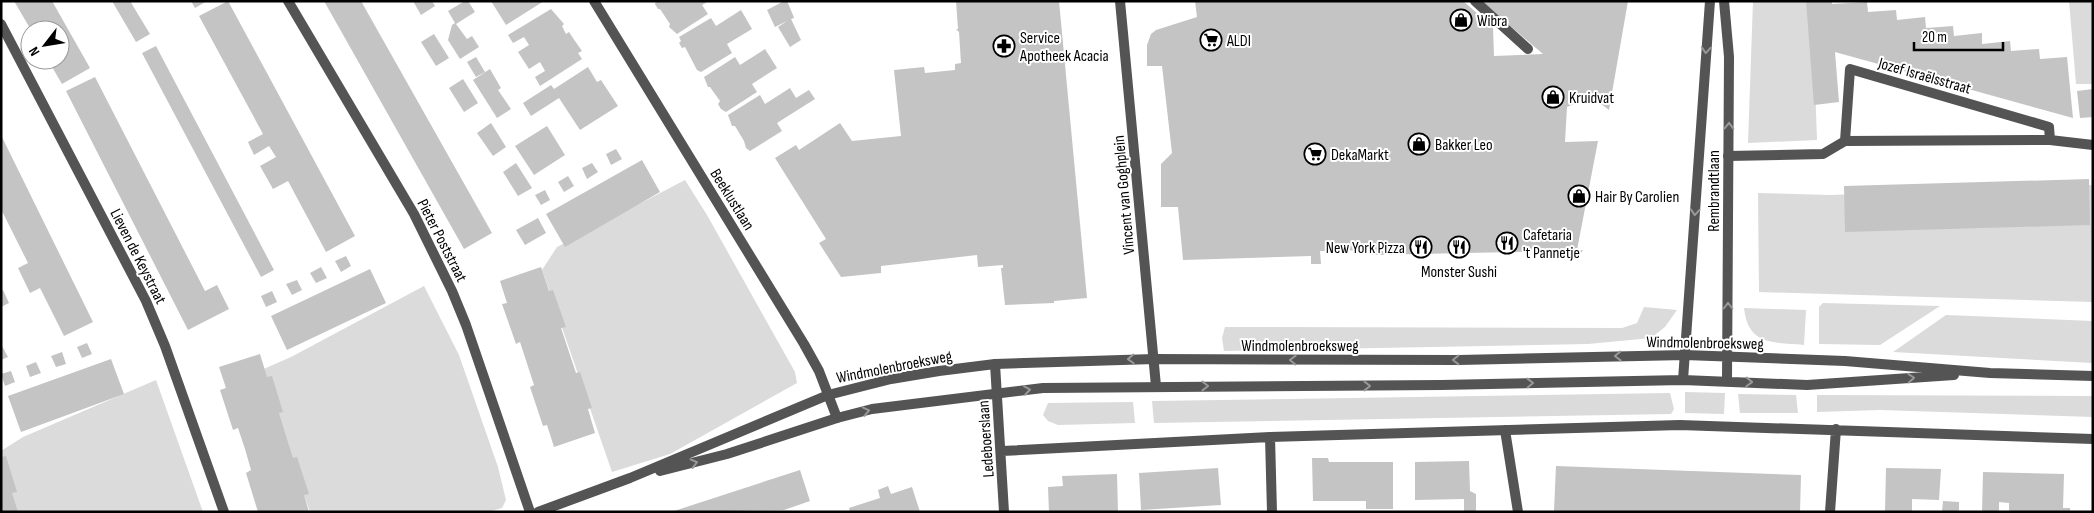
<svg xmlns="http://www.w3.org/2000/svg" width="2094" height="513" font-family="'Sofia Sans Condensed',sans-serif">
<rect width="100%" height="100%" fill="#fff"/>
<!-- green -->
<path fill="#dbdbdb" d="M1753,1H1812L1817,140L1748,143Z
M2069,1H2093V84H2076Z
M685,180L707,215L795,372L797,383L670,454L612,472L542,270L557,247Z
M2093,185V302L1759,292L1758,193L1830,195Z
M424,286L459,355L498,467L506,500L502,508L487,512H310L259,371L291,357Z
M1823,303L1940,306L1880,345L1819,344V307Z
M1644,307L1677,310L1665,327L1651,338L1588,344L1224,351L1222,338L1225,327L1622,328L1637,323Z
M1744,308L1806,310L1804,345C1774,342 1748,346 1744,308Z
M1946,315L2093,321V363L1893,352Z
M156,380L203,512H14L1,472V451L23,437Z
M1685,392L1725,393L1724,414L1685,413Z
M1670,393L1674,409L1671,414L1154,423L1152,401Z
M1738,394L1796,395L1798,413H1740Z
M1817,395L2093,396V417L1880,410L1817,412Z
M1133,402L1135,423L1058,425L1048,421L1043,415L1048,403Z"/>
<!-- building -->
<path fill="#c4c4c4" d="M14,1H52L90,68L62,84L48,60H60V30H31Z
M112,1H130L150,34L136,42Z
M191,1H207L195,8Z
M228,1L355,236L326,252L288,181L273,189L260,166L276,157L269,146L254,155L248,142L263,134L199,16Z
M324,1H361L492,233L464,249Z
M413,1H432L435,6L421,15Z
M465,1H468L475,12L456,24L467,39L472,36L479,47L460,59L448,40L452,25L455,23L448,11Z
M491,1H544L506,25Z
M656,1H709L702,5L708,14L677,34L669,27L670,24L660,9H658L655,4Z
M784,1H787L793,15L794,18L791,19L801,40L790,47L778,27L787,21L775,27L767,10Z
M956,1H1059L1087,298L1054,301V303L1005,305L1001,268H1003V265L978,267L977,255L881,266V273L841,277L819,243L826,239L775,158L796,145L799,150L840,123L852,141L901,136L894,70L924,67L925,73L955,70V64L961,63L959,32L956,29H958Z
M1195,1H1463L1493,27L1494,56L1543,54L1481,1H1628L1609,110L1587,93L1581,101L1567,107L1565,142L1598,141L1577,250H1583L1581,253H1566L1567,251L1371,255L1370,250L1320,251L1321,264H1311V256L1183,260L1178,207H1161V164L1172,153L1162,66H1147V45L1151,34L1156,30L1197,17Z
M1806,1H1832V4L1867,2L1868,12L1896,10L1897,20L1925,17L1926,28L1953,26L1954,36L1982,33V44L2010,41L2011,51L2039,49L2040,59L2067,57L2073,118L1835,52L1839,102L1814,105Z
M551,9L564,24L562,26L566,34L569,32L575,41L582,51L578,53L582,59L540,86L535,77L545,71L540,62L529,69L518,52L529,45L524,37L513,43L508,35Z
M741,10L752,29L727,44L732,53L701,72L697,70L685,47L682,48L679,43L681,41L679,37L711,18L716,26Z
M434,34L449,58L436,66L421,42Z
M156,46L274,270L261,277L142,53Z
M765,49L777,68L752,84L757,92L726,112L721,109L718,104L720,101L710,87H708L704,77L735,57L740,65Z
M476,57L485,72L476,77L467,62Z
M588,67L597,82L601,80L618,106L580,130L559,98L531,116L523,103L551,85L554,89Z
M490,69L501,88L498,90L511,109L497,118L473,80Z
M95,77L205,291L217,285L229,309L188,330L66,91Z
M463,79L478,103L464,112L449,88Z
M790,88L796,98L809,90L815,99L777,123L782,131L750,151L746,148L744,141L735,126H732L728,115L760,95L765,104Z
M2093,89V117L2080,118L2077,91Z
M491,123L506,147L493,156L477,133Z
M547,126L565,155L534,175L515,146Z
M1,135L93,322L64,336L40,288L30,293L18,268L28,263L1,209Z
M616,149L622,159L611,165L606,154Z
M642,160L660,192L565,247L546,214Z
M516,163L532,188L518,196L503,172Z
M592,163L598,172L587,179L582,168Z
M568,176L574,186L564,192L558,182Z
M2089,179L2090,225L1845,232L1844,186Z
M545,190L550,200L541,205L535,195Z
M538,218L546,233L525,245L516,230Z
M346,256L351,266L341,272L335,261Z
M321,267L327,278L316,283L310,273Z
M541,267L549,291L553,290L566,327L561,328L576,373L580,372L592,408L588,409L595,433L554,447L547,425L543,426L530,387L534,385L520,342L516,344L502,304L507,303L500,281Z
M370,269L386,303L287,350L271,316Z
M297,280L302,290L292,295L286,284Z
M3,290L9,303L1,307V291Z
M272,291L277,302L266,307L261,296Z
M87,343L92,354L82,358L77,347Z
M1,344L8,357L1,360Z
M62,352L66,364L56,367L51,356Z
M260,354L267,377L272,376L283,412L279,413L286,436L293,458L297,457L309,494L304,495L309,512H258L246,473L251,470L245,449L238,428L233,430L220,390L226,388L219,367Z
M111,359L124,394L21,432L8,396Z
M36,362L41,373L30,377L26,366Z
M11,371L15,382L5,386L1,374Z
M6,456L17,492L12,493L18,512H1V457Z
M1312,458H1328L1329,462H1393V509H1366V501H1313Z
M1469,461L1470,491L1476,494V512H1464V499L1415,500V462Z
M1556,466L1801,475L1800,512L1554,511Z
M1218,468L1221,505L1141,510L1139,473Z
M1886,468L1941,469L1939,500L1912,499V512H1885Z
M800,470L810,501L784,510L671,512Z
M1983,472L2064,474L2063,508H2070V512H2009V503L1999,502V512H1982Z
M1117,474L1118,512H1049L1048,487L1063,486L1062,476Z
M888,486L891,494L912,487L920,512H850L849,508L880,498L878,490Z
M1943,501L1959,502V512H1942Z"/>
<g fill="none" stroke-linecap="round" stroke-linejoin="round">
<!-- pedestrian -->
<path stroke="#545454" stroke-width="10" d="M1475,1L1528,49"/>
<!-- minor -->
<path stroke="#545454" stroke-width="10" d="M288,1L414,214L452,291L466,325L530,512
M594,1L804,344L819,371L837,418
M1120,1L1156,386
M1,24L146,301L165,346L224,512
M1845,141L1850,69L2049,127L2050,140
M1728,156L1823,154L1845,141L2050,140L2093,145
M995,364L1004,512
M1505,430L1518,512
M1270,437L1272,512
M1002,451L1270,437L1680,425L2093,439
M1830,512L1836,429"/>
<!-- tertiary -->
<path stroke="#545454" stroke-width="10" d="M1724,1L1729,57L1727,382
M1683,380L1710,1
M660,471L727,454L837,418L872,409L1043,388L1441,385L1683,380L1807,385L1954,375
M538,512L630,478L828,395L891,379L939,371L995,364L1154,359L1459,360L1685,355L1845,361L1990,373L2093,376"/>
</g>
<!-- one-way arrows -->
<defs><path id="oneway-chevron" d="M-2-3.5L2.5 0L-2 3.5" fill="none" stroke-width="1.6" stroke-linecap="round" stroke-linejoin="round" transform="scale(1.25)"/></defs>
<g stroke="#989898">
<use href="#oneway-chevron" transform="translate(1706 50) rotate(94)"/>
<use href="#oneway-chevron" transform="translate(1729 126) rotate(-89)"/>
<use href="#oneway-chevron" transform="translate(1695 212) rotate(94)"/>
<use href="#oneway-chevron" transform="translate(1728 306) rotate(-90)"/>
<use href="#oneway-chevron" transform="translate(1618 356) rotate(179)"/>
<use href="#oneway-chevron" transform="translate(1131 359) rotate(178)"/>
<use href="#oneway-chevron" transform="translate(1293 360) rotate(-179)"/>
<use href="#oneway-chevron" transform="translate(1456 360) rotate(179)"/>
<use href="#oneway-chevron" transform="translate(1911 378) rotate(-4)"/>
<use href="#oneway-chevron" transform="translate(1749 382) rotate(2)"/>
<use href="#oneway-chevron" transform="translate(1530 383) rotate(-1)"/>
<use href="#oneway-chevron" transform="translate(1205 386)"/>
<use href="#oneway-chevron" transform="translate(1367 386)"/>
<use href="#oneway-chevron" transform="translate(1027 390) rotate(-9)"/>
<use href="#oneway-chevron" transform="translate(866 411) rotate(-13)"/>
<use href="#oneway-chevron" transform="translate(694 463) rotate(-14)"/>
</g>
<!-- icons -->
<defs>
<g id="shop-ring" transform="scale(1.125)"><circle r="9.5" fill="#fff" stroke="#000" stroke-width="1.5"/><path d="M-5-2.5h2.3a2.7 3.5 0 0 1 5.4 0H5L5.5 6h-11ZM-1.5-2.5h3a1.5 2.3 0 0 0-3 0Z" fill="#000"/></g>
<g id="supermarket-ring" transform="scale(1.125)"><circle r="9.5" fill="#fff" stroke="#000" stroke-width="1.5"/><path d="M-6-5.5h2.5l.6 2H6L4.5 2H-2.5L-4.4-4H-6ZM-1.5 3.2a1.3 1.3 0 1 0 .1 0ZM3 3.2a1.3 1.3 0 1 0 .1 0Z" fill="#000"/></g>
<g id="pharmacy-ring" transform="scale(1.125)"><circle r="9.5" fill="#fff" stroke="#000" stroke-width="1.5"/><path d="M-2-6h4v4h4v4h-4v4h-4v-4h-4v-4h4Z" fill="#000"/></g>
<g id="restaurant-ring" transform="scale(1.125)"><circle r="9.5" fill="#fff" stroke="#000" stroke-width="1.5"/><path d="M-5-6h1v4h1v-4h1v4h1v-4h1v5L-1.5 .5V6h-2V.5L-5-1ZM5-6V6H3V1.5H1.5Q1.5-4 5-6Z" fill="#000"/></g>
</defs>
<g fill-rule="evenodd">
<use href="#shop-ring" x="1461" y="20"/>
<use href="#supermarket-ring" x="1211" y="40"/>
<use href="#pharmacy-ring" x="1004" y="46"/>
<use href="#shop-ring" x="1553" y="97"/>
<use href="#shop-ring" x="1419" y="144"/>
<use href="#supermarket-ring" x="1315" y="154"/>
<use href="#shop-ring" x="1579" y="196"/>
<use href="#restaurant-ring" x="1507" y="243"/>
<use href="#restaurant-ring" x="1421" y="247"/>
<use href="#restaurant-ring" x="1459" y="247"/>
</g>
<g text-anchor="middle" stroke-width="4" stroke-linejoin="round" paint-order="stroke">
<!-- poi labels -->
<g font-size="16" fill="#000" stroke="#fff" text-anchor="start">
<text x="1477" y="26">Wibra</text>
<text x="1020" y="43">Service<tspan x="1020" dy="18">Apotheek Acacia</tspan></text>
<text x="1227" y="46">ALDI</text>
<text x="1569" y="103">Kruidvat</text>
<text x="1435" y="150">Bakker Leo</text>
<text x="1331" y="160">DekaMarkt</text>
<text x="1595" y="202">Hair By Carolien</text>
<text x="1523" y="240">Cafetaria<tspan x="1523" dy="18">'t Pannetje</tspan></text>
<text x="1405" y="253" text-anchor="end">New York Pizza</text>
<text x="1459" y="277" text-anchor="middle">Monster Sushi</text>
</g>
<!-- street labels -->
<g font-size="16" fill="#000" stroke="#fff">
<text transform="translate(1925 75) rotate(16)" y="6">Jozef Israëlsstraat</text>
<text transform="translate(1713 191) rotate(-90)" y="6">Rembrandtlaan</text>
<text transform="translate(1123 195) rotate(-95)" y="6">Vincent van Goghplein</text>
<text transform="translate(733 199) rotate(58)" y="6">Beeklustlaan</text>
<text transform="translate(443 240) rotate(63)" y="6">Pieter Poststraat</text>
<text transform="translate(139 256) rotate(63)" y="6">Lieven de Keystraat</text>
<text transform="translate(1705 342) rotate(1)" y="6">Windmolenbroeksweg</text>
<text x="1300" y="351">Windmolenbroeksweg</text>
<text transform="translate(894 366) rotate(-11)" y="6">Windmolenbroeksweg</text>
<text transform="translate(985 439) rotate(-94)" y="6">Ledeboerslaan</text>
</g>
</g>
<!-- border -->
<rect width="2094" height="513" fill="none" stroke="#000000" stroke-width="5"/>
<!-- north arrow -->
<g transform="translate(45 45) rotate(239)"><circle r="24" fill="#ffffff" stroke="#999999"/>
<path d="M0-4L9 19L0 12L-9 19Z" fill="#000000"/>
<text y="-8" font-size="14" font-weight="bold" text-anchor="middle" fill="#000000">N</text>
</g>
<!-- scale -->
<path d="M1914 42v8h89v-8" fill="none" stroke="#000000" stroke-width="2.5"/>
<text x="1922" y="42" font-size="15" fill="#000000" stroke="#ffffff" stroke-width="4" paint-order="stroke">20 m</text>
</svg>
